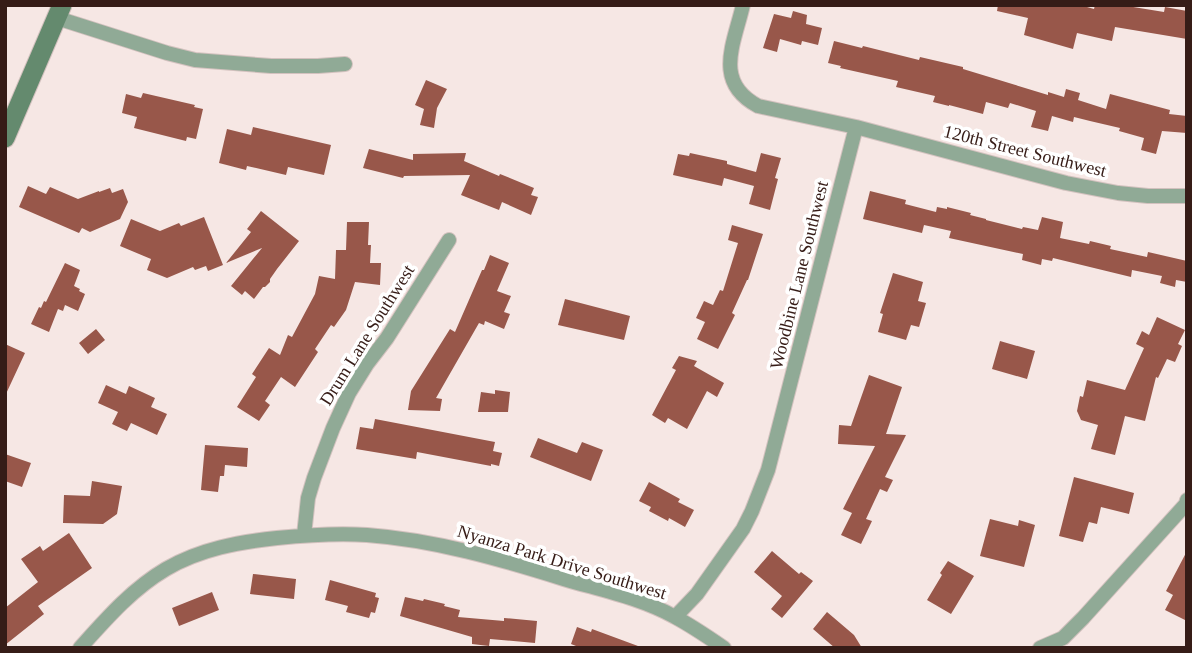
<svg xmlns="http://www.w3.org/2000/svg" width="1192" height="653" font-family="'Times New Roman',serif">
<rect width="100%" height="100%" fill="#f6e7e4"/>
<!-- building -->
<path fill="#98574a" d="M998,5H1080L1094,9L1095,5H1121L1164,12L1165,7L1187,11V39L1115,27L1112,41L1077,33L1073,49L1024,35L1028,18L997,11Z
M793,11L807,15L806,24L822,28L818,45L802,41L801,45L780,39L777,52L763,48L774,14L791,18Z
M834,41L862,48L863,46L919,60L920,57L963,67V69L1048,95V92L1064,97L1066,89L1080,93L1078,100L1106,109L1110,94L1170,110L1169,114L1187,116V133L1162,131L1156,154L1141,150L1144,138L1119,131L1120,128L1090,121L1074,117L1073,122L1052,116L1048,131L1031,127L1036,111L1010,103L1008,108L986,102L983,114L949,105V106L933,102L935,96L896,87L898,81L840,68L841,66L828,63Z
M426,80L447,89L437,108L434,128L420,125L424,109L415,105Z
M143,93L195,105L194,107L203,109L196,139L187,137L186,141L134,128L137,117L122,113L126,94L141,98Z
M253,127L331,145L324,175L288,167L286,175L247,166L246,170L219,163L227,129L251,135Z
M369,149L413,160V154L466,153L464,161L499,176L500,174L534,188L531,195L538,197L531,215L502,202L499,210L461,195L470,175L404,176L403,178L363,168Z
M690,153L727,161V164L756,172L761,153L781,158L775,178L778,179L770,210L749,204L754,186L724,178L722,186L673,175L678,154L689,156Z
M28,186L46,194L50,187L78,199L99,191V192L110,188L112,193L123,189L128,202L120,219L90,232L82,228L79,233L19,207Z
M870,191L906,200L905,204L936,212L937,207L947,209V207L971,213L970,215L986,219V220L1022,229L1023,227L1038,230L1042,217L1063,222L1060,238L1089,244L1090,241L1111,246L1110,249L1147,257L1148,252L1187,261V282L1176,280L1175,287L1160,283L1162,276L1132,270L1131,277L1053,258L1052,261L1042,259L1041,265L1022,260L1023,254L949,238L951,231L924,225L922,233L863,219Z
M261,211L299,241L277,269L270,279V282L265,287H263L254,299L245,291L242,295L231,286L262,248L226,263L251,232L247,229Z
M204,217L223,265L208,271L206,266L195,270L193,267L167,278L147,270L151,259L120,246L131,219L160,231L179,223L181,226Z
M347,222H369L368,245H371L370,263H381L380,285L355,282L346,310L334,327L331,325L315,349L318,352L295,387L281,377L265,401L270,405L259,421L237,407L256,377L252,374L269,348L280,355L288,335L292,337L315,294L319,276L335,279L336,250H346Z
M732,225L763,234L748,280H747L732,313L735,315L718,349L697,339L705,322L696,318L704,301L713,305L720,290L723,291L738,243L728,240Z
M490,255L509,263L497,291L511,296L504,312L510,314L504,329L485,321L484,325L479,323L436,398L442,399L440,411L408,410L411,391L450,329L455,332L482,270H484Z
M65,263L80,270L74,286L80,289L79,291L85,294L78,311L65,305L63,311L58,309L49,332L31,324L39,307L41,308L44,301L46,302Z
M893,273L923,282L918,301L926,303L919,327L911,325L906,340L878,332L883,314L880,313Z
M565,299L630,316L624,340L558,325Z
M1157,317L1185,330L1178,344L1182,346L1175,362L1167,359L1158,378L1156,377L1145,421L1125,416L1115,455L1091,449L1098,425L1081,420L1077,411L1080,396L1083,397L1087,380L1125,390L1144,348L1136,344L1142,331L1149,335Z
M96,329L105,340L88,354L79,343Z
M1000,341L1035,351L1027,379L992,369Z
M5,344L25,353L5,396Z
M679,356L697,361L694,366L724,383L717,397L707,391L687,429L668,418L665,423L652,415L676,370L672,368Z
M869,375L902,387L886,434L906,435L885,477L893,480L887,492L880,489L866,519L872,521L861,544L841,535L852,513L843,509L875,446L838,444L839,425L851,426Z
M106,385L126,394L129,386L155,398L151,407L167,414L157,435L131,423L127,431L112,424L118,412L98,403Z
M495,390L510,392L508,412H478L481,392L495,394Z
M375,419L495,442L493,451L502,453L499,466L491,464V466L417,452L416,459L356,449L360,427L373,429Z
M538,438L577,453L582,442L603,450L591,481L530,457Z
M205,445L248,448L247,467L225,465L224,476H220L218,492L201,490Z
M5,454L31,463L22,487L5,481Z
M1074,477L1134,493L1129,514L1101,507L1097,524L1089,522L1083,542L1059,536Z
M92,481L122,486L117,514L103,524L63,523L64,495L90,496Z
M649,482L680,499L678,502L694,510L685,527L669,518L668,521L649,511L651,507L639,501Z
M990,519L1018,526L1019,520L1035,525L1024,567L980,556Z
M69,533L92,568L38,606L44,614L5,645V608L38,582L21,559L40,546L43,551Z
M772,551L799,574L801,572L813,581L782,618L771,609L782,596L754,572Z
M1187,551V621L1165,610L1173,595L1166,591Z
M948,561L974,576L951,614L927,600L942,575L940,573Z
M253,574L296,579L294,599L250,594Z
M330,580L376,593L375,597L379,598L375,613L371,612L369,618L346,612L348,606L325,600Z
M212,592L219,610L179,626L172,608Z
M405,597L423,601L424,599L445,604L444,606L460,610L458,617L504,621V618L537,621L535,643L490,639L489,646L472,644V637L400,616Z
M827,612L854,635L862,648H835L813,629Z
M577,627L591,632L592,629L638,646V648H581L571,644Z"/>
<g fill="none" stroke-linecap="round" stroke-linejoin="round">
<!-- street casing -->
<g stroke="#d3c2bf" stroke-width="16">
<path id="street" d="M743,5C734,44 713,82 758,106L856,127L1066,183L1118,193L1148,196H1187
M57,18L167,53L195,60L271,66H318L345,64
M304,535L308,498L314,478L333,428L349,393L367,364L387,338L449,240
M675,617L697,594L743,529L752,511L768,470L856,127
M80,648C106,619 132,589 166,569C200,549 239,542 277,538C307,535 338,533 367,535C435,540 500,559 564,579C601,590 641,598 675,617C692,626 708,637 724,648
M1040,648L1063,638L1083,618L1186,504L1187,500"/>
</g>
<!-- secondary casing -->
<g stroke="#d3c2bf" stroke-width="21">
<path id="secondary" d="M5,138L62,5"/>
</g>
<!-- street -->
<use href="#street" stroke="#90aa96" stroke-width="14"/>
<!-- secondary -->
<use href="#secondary" stroke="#648a6e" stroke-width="19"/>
</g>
<g text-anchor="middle" stroke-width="7" stroke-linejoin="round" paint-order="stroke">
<!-- street labels -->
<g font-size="18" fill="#361c17" stroke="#fff">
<text transform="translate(1025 151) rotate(14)" y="6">120th Street Southwest</text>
<text transform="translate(799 275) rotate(-76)" y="6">Woodbine Lane Southwest</text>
<text transform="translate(367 335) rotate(-58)" y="6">Drum Lane Southwest</text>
<text transform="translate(562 562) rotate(17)" y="6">Nyanza Park Drive Southwest</text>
</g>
</g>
<!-- border -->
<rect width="1192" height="653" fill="none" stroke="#361c17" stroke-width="14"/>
</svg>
